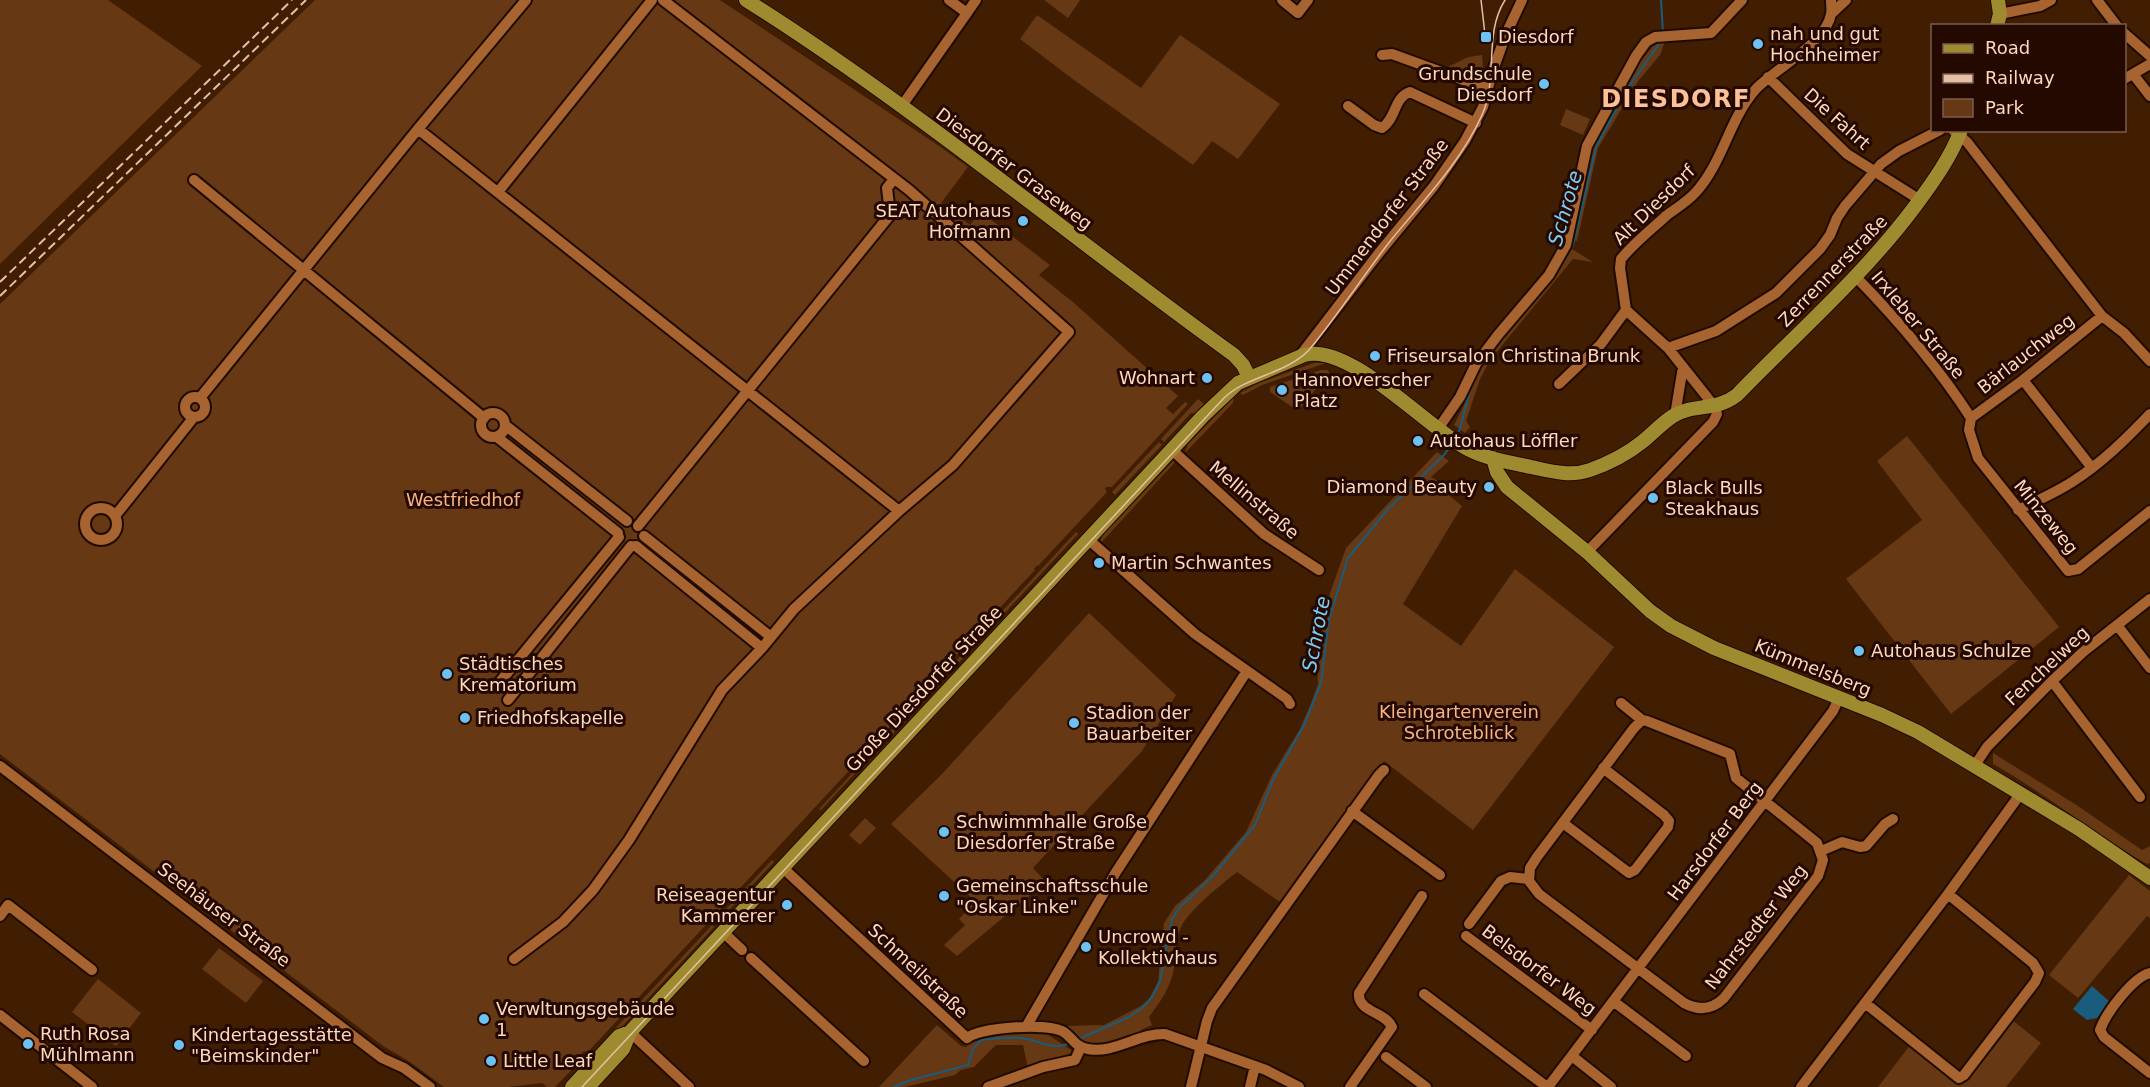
<svg xmlns="http://www.w3.org/2000/svg" width="2150" height="1087" font-family="'DejaVu Sans',sans-serif">
<rect width="100%" height="100%" fill="#411e02"/>
<!-- green -->
<path fill="#663813" d="M0,0H108L202,66L0,264Z
M315,0H720L942,148L968,167L941,203L970,225L981,212L1050,265L1039,275L1074,303L1178,396L1166,408L1173,414L1185,402L1188,404L1112,487H1106L1105,489L1107,492L1038,566L1037,565L1034,569L1035,570L978,631H977L974,636L587,1053L584,1051L581,1054L584,1057L555,1087H547L542,1083L508,1087H444L410,1062L383,1046L0,754V304Z
M1044,0H1080L1068,18Z
M1037,15L1141,88L1180,35L1280,104L1238,159L1212,141L1193,165L1074,80L1020,39Z
M1665,41L1660,55L1639,80L1598,148L1577,241L1570,240L1591,146L1623,86L1640,61L1656,43Z
M1482,55L1483,68L1482,82L1442,70L1468,57Z
M1566,109L1590,119L1583,135L1560,125Z
M1570,248L1593,262L1573,259L1490,360L1480,379L1466,421L1470,427L1465,433L1454,425L1464,405L1471,382L1485,358L1558,270Z
M1314,363H1326L1262,385L1243,395L1240,393L1259,383Z
M1321,370H1328L1329,373L1298,411L1270,392V387Z
M1234,397L1233,403L1185,453L1188,444Z
M1198,399L1204,404L1195,413H1191L1164,442L1161,439Z
M1907,436L2059,627L1951,714L1846,579L1922,520L1877,461Z
M1159,442L1162,445L1115,495L1112,492Z
M1437,452L1449,461L1431,477L1436,480L1440,488L1462,506L1403,604L1461,646L1515,569L1614,647L1473,830L1384,761L1280,902L1237,872C1222,884 1189,910 1181,927C1175,940 1176,954 1174,968C1171,987 1160,1002 1149,1017L1152,1025L1141,1030L1142,1034L1094,1046L1078,1042L1064,1026L1104,1025L1141,1006L1149,999L1158,982L1164,923L1175,906L1205,880L1246,832L1272,775L1300,729L1312,701L1318,684L1316,656L1330,593L1346,548Z
M1174,460H1177L1100,544L1102,536Z
M1076,532L1078,534L891,736L888,734Z
M1089,613L1176,695L1142,751L1033,868L1046,882L957,956L944,945L965,925L959,919L975,901L891,824L942,774Z
M886,737L888,738L821,810L819,809Z
M1993,753L2075,804L2142,850L2150,846V863L2147,864C2094,833 2046,794 1993,764Z
M865,818L876,828L860,845L849,835Z
M772,860L774,862L716,924L714,922Z
M2129,875L2150,891V918L2147,916L2078,998L2049,975Z
M712,925L714,927L615,1034L612,1032Z
M219,948L263,981L246,1003L202,969Z
M98,979L141,1013L116,1046L72,1012Z
M2011,1019L2041,1043L2006,1087H1878L1911,1044L1959,1084Z
M937,1025L961,1046L966,1047L979,1037L1033,1033L1047,1034L1074,1052L1028,1068L1023,1045H996L974,1067L961,1070L955,1075L905,1087H879Z"/>
<!-- water -->
<path fill="#195c7d" d="M2092,986L2110,1002L2097,1018L2087,1020L2073,1009Z"/>
<g fill="none" stroke-linecap="round" stroke-linejoin="round">
<!-- stream -->
<path stroke="#195c7d" stroke-width="2" d="M1661,0L1663,33
M1555,276L1573,245L1596,147L1627,89L1661,41
M1492,352L1524,312
M1479,369L1486,359
M1456,437L1460,429L1471,385
M1076,1040L1129,1017L1142,1008L1152,997L1160,981L1172,919L1180,907L1213,876L1255,825L1273,780L1304,725L1321,683L1329,619L1348,558L1388,509L1444,455L1452,444
M894,1087L911,1080L968,1065L973,1049L981,1040C994,1039 1007,1037 1020,1038C1039,1039 1050,1052 1071,1043"/>
<!-- minor casing -->
<g stroke="#200b00" stroke-width="14">
<path id="minor" d="M1282,0L1298,13L1308,0
M2097,0L2117,26
M967,13L976,0
M1831,14L1846,0
M2000,14L2040,6L2051,0
M2124,33L2150,56
M1382,55L1392,54L1488,89
M2133,74L2150,96
M1768,77L1847,154L1920,200
M2124,79L2150,64
M1348,106L1374,125L1382,128C1396,119 1394,97 1410,92L1476,123
M901,107L967,13L949,0
M418,129L899,511
M1953,130L1967,142L2102,316L2124,333L2150,361
M194,180L484,418
M498,192L652,0
M894,210L889,205L887,188L894,179
M1856,277C1898,320 1938,367 1971,418L1969,430L1978,458L2068,571L2078,569L2150,511
M1668,348L1716,331L1776,293L1820,249L1830,235L1837,218L1845,206L1881,164L1899,151L1940,130
M1299,357L1379,253L1434,186L1465,141L1483,107L1492,73L1506,34L1522,0
M2023,380L2092,468
M1559,384L1601,344L1626,310
M185 407a10 10 0 1 1 20 0a10 10 0 1 1-20 0Z
M200,398L418,129L526,0
M481 425a12 12 0 1 1 24 0a12 12 0 1 1-24 0Z
M1675,415L1683,367
M1971,418L2023,380L2102,316
M505,425L627,521
M1438,429L1460,397L1476,364L1498,335L1549,275L1566,245L1587,146L1636,56L1646,42L1655,37L1711,33L1742,0
M497,437L618,533
M1172,450L1264,534L1319,570
M85 524a16 16 0 1 1 32 0a16 16 0 1 1-32 0Z
M2018,510C2036,501 2055,493 2072,482C2102,463 2126,439 2150,414
M115,516L194,417
M638,526L894,210C907,213 912,211 920,201
M644,536L771,637
M1088,539L1195,634L1287,699L1290,704
M636,546L762,648
M1587,552L1713,422L1717,414L1715,407L1668,348L1626,310L1620,268L1621,259C1634,243 1652,229 1667,215C1677,208 1688,201 1696,192C1723,162 1729,120 1755,90C1775,68 1826,44 1831,14C1832,10 1831,4 1831,0
M2117,625L2150,668
M2052,681L2140,797
M499,683L619,537
M508,700L631,546
M1621,703L1642,720L1647,721L1730,754L1736,778L1817,843L1823,860L1818,876L1724,998C1712,1010 1699,1011 1684,1003L1539,894L1529,881L1530,868L1537,857L1634,728L1642,720
M1975,765L1987,747L2052,681L2083,652L2150,599
M0,766L382,1058L404,1068L430,1087
M1352,811L1440,875
M1563,823L1629,873L1635,870L1668,827L1669,821L1664,815L1603,768
M1821,851L1842,842L1860,847L1866,846L1885,824L1893,819
M783,868L967,1038C981,1027 1046,1023 1062,1031C1072,1036 1074,1047 1088,1049C1114,1054 1139,1033 1165,1034L1266,1070L1299,1087
M0,916L8,905L92,970
M1469,924L1501,881L1510,877L1529,879
M723,932L742,950
M1466,936L1592,1030
M751,958L864,1061
M514,959L563,922L593,890L629,840L722,690L762,648L794,609L899,511L953,465L1069,332L909,190L663,0
M2150,973C2133,977 2106,1013 2100,1030L2104,1037L2150,1073
M1424,994L1547,1087
M1613,1001L1686,1056
M1865,1003L1959,1078L1964,1075L2035,982L2039,973L2033,963L1948,894
M0,1015L92,1087
M1026,1027L1116,872L1247,671
M630,1032L689,1087
M1572,1056L1611,1087
M1386,1057L1426,1087
M988,1087L1043,1067L1075,1060L1081,1047
M1191,1087L1207,1021L1212,1008L1379,775L1384,770
M1250,1087L1255,1066
M1350,1087L1392,1027C1386,1012 1357,1012 1359,993L1422,896
M1548,1087L1833,711L1839,698
M1801,1087L1948,894L2021,793"/>
</g>
<!-- major casing -->
<g stroke="#200b00" stroke-width="16">
<path id="major" d="M746,0C916,107 1071,238 1234,355L1243,365L1249,377
M1997,26L2000,14L1998,0
M1493,458L1497,472L1507,487L1587,552L1650,611L1671,626L1714,648L1882,715L1918,732L2079,829L2150,878
M572,1087L619,1036L630,1032
M588,1087L623,1049L630,1032L1203,416L1238,383L1304,355C1349,342 1425,426 1466,448C1486,459 1509,462 1531,467C1550,471 1570,477 1590,470C1607,464 1627,454 1642,442C1652,434 1662,423 1673,416C1694,403 1715,412 1737,395C1798,332 1864,275 1916,205C1933,182 1951,157 1961,130"/>
</g>
<!-- minor -->
<use href="#minor" stroke="#a76330" stroke-width="10"/>
<!-- major -->
<use href="#major" stroke="#9f8b2f" stroke-width="14"/>
<!-- tram -->
<path stroke="#e5bfa6" stroke-width="1.5" d="M1481,0L1486,43
M582,1087L1223,399C1247,375 1285,375 1309,350C1338,315 1363,276 1391,240C1423,201 1461,162 1482,115C1499,77 1483,35 1505,0"/>
<!-- rail -->
<path stroke="#e5bfa6" stroke-width="2" stroke-dasharray="9 4.5" stroke-linecap="butt" d="M0,282L292,0
M0,296L306,0"/>
</g>
<!-- markers -->
<g fill="#6dc2f3" stroke="#230900" stroke-width="2">
<rect x="1480" y="31" width="12" height="12" rx="3"/>
<circle cx="1758" cy="44" r="6"/>
<circle cx="1544" cy="84" r="6"/>
<circle cx="1023" cy="221" r="6"/>
<circle cx="1375" cy="356" r="6"/>
<circle cx="1207" cy="378" r="6"/>
<circle cx="1282" cy="390" r="6"/>
<circle cx="1418" cy="441" r="6"/>
<circle cx="1489" cy="487" r="6"/>
<circle cx="1653" cy="498" r="6"/>
<circle cx="1099" cy="563" r="6"/>
<circle cx="1859" cy="651" r="6"/>
<circle cx="447" cy="674" r="6"/>
<circle cx="465" cy="718" r="6"/>
<circle cx="1074" cy="723" r="6"/>
<circle cx="944" cy="832" r="6"/>
<circle cx="944" cy="896" r="6"/>
<circle cx="787" cy="905" r="6"/>
<circle cx="1086" cy="947" r="6"/>
<circle cx="484" cy="1019" r="6"/>
<circle cx="28" cy="1044" r="6"/>
<circle cx="179" cy="1045" r="6"/>
<circle cx="491" cy="1061" r="6"/>
</g>
<g text-anchor="middle" stroke-width="6" stroke-linejoin="round" paint-order="stroke">
<!-- poi labels -->
<g font-size="18" fill="#fed8bf" stroke="#230900" text-anchor="start">
<text x="1770" y="40">nah und gut<tspan x="1770" dy="21">Hochheimer</tspan></text>
<text x="1498" y="43">Diesdorf</text>
<text x="1532" y="80" text-anchor="end">Grundschule<tspan x="1532" dy="21">Diesdorf</tspan></text>
<text x="1011" y="217" text-anchor="end">SEAT Autohaus<tspan x="1011" dy="21">Hofmann</tspan></text>
<text x="1387" y="362">Friseursalon Christina Brunk</text>
<text x="1195" y="384" text-anchor="end">Wohnart</text>
<text x="1294" y="386">Hannoverscher<tspan x="1294" dy="21">Platz</tspan></text>
<text x="1430" y="447">Autohaus Löffler</text>
<text x="1477" y="493" text-anchor="end">Diamond Beauty</text>
<text x="1665" y="494">Black Bulls<tspan x="1665" dy="21">Steakhaus</tspan></text>
<text x="1111" y="569">Martin Schwantes</text>
<text x="1871" y="657">Autohaus Schulze</text>
<text x="459" y="670">Städtisches<tspan x="459" dy="21">Krematorium</tspan></text>
<text x="1086" y="719">Stadion der<tspan x="1086" dy="21">Bauarbeiter</tspan></text>
<text x="477" y="724">Friedhofskapelle</text>
<text x="956" y="828">Schwimmhalle Große<tspan x="956" dy="21">Diesdorfer Straße</tspan></text>
<text x="956" y="892">Gemeinschaftsschule<tspan x="956" dy="21">"Oskar Linke"</tspan></text>
<text x="775" y="901" text-anchor="end">Reiseagentur<tspan x="775" dy="21">Kammerer</tspan></text>
<text x="1098" y="943">Uncrowd -<tspan x="1098" dy="21">Kollektivhaus</tspan></text>
<text x="496" y="1015">Verwltungsgebäude<tspan x="496" dy="21">1</tspan></text>
<text x="40" y="1040">Ruth Rosa<tspan x="40" dy="21">Mühlmann</tspan></text>
<text x="191" y="1041">Kindertagesstätte<tspan x="191" dy="21">"Beimskinder"</tspan></text>
<text x="503" y="1067">Little Leaf</text>
</g>
<!-- street labels -->
<g font-size="18" fill="#fed8bf" stroke="#230900">
<text transform="translate(1837 119) rotate(42)" y="6">Die Fahrt</text>
<text transform="translate(1014 169) rotate(37)" y="6">Diesdorfer Graseweg</text>
<text transform="translate(1654 205) rotate(-44)" y="6">Alt Diesdorf</text>
<text transform="translate(1387 217) rotate(-53)" y="6">Ummendorfer Straße</text>
<text transform="translate(1833 271) rotate(-46)" y="6">Zerrennerstraße</text>
<text transform="translate(1918 325) rotate(50)" y="6">Irxleber Straße</text>
<text transform="translate(2026 354) rotate(-38)" y="6">Bärlauchweg</text>
<text transform="translate(1254 500) rotate(40)" y="6">Mellinstraße</text>
<text transform="translate(2046 517) rotate(51)" y="6">Minzeweg</text>
<text transform="translate(2047 666) rotate(-43)" y="6">Fenchelweg</text>
<text transform="translate(1813 668) rotate(22)" y="6">Kümmelsberg</text>
<text transform="translate(924 689) rotate(-47)" y="6">Große Diesdorfer Straße</text>
<text transform="translate(1715 841) rotate(-53)" y="6">Harsdorfer Berg</text>
<text transform="translate(224 915) rotate(37)" y="6">Seehäuser Straße</text>
<text transform="translate(1756 927) rotate(-52)" y="6">Nahrstedter Weg</text>
<text transform="translate(1539 970) rotate(37)" y="6">Belsdorfer Weg</text>
<text transform="translate(918 971) rotate(43)" y="6">Schmeilstraße</text>
</g>
<!-- park labels -->
<g font-size="18" fill="#f8b384" stroke="#230900">
<text x="463" y="506">Westfriedhof</text>
<text x="1459" y="718">Kleingartenverein<tspan x="1459" dy="21">Schroteblick</tspan></text>
</g>
<!-- water labels -->
<g font-size="20" font-style="italic" fill="#7cccf9" stroke="#230900">
<text transform="translate(1565 208) rotate(-74)" y="7">Schrote</text>
<text transform="translate(1316 634) rotate(-79)" y="7">Schrote</text>
</g>
<!-- district labels -->
<g font-size="24" font-weight="bold" letter-spacing="1.5" fill="#fdc198" stroke="#230900">
<text x="1676" y="107">DIESDORF</text>
</g>
</g>
<!-- legend -->
<rect x="1931" y="24" width="195" height="108" fill="#230900" stroke="#7b5c4c" stroke-width="1.5"/>
<rect x="1943" y="44" width="30" height="9" fill="#9f8b2f" stroke="#7b5c4c" stroke-width="1.5"/>
<text x="1985" y="54" font-size="18" fill="#fed8bf">Road</text>
<rect x="1943" y="74" width="30" height="9" fill="#e5bfa6" stroke="#7b5c4c" stroke-width="1.5"/>
<text x="1985" y="84" font-size="18" fill="#fed8bf">Railway</text>
<rect x="1943" y="99" width="30" height="18" fill="#663813" stroke="#7b5c4c" stroke-width="1.5"/>
<text x="1985" y="114" font-size="18" fill="#fed8bf">Park</text>
</svg>
